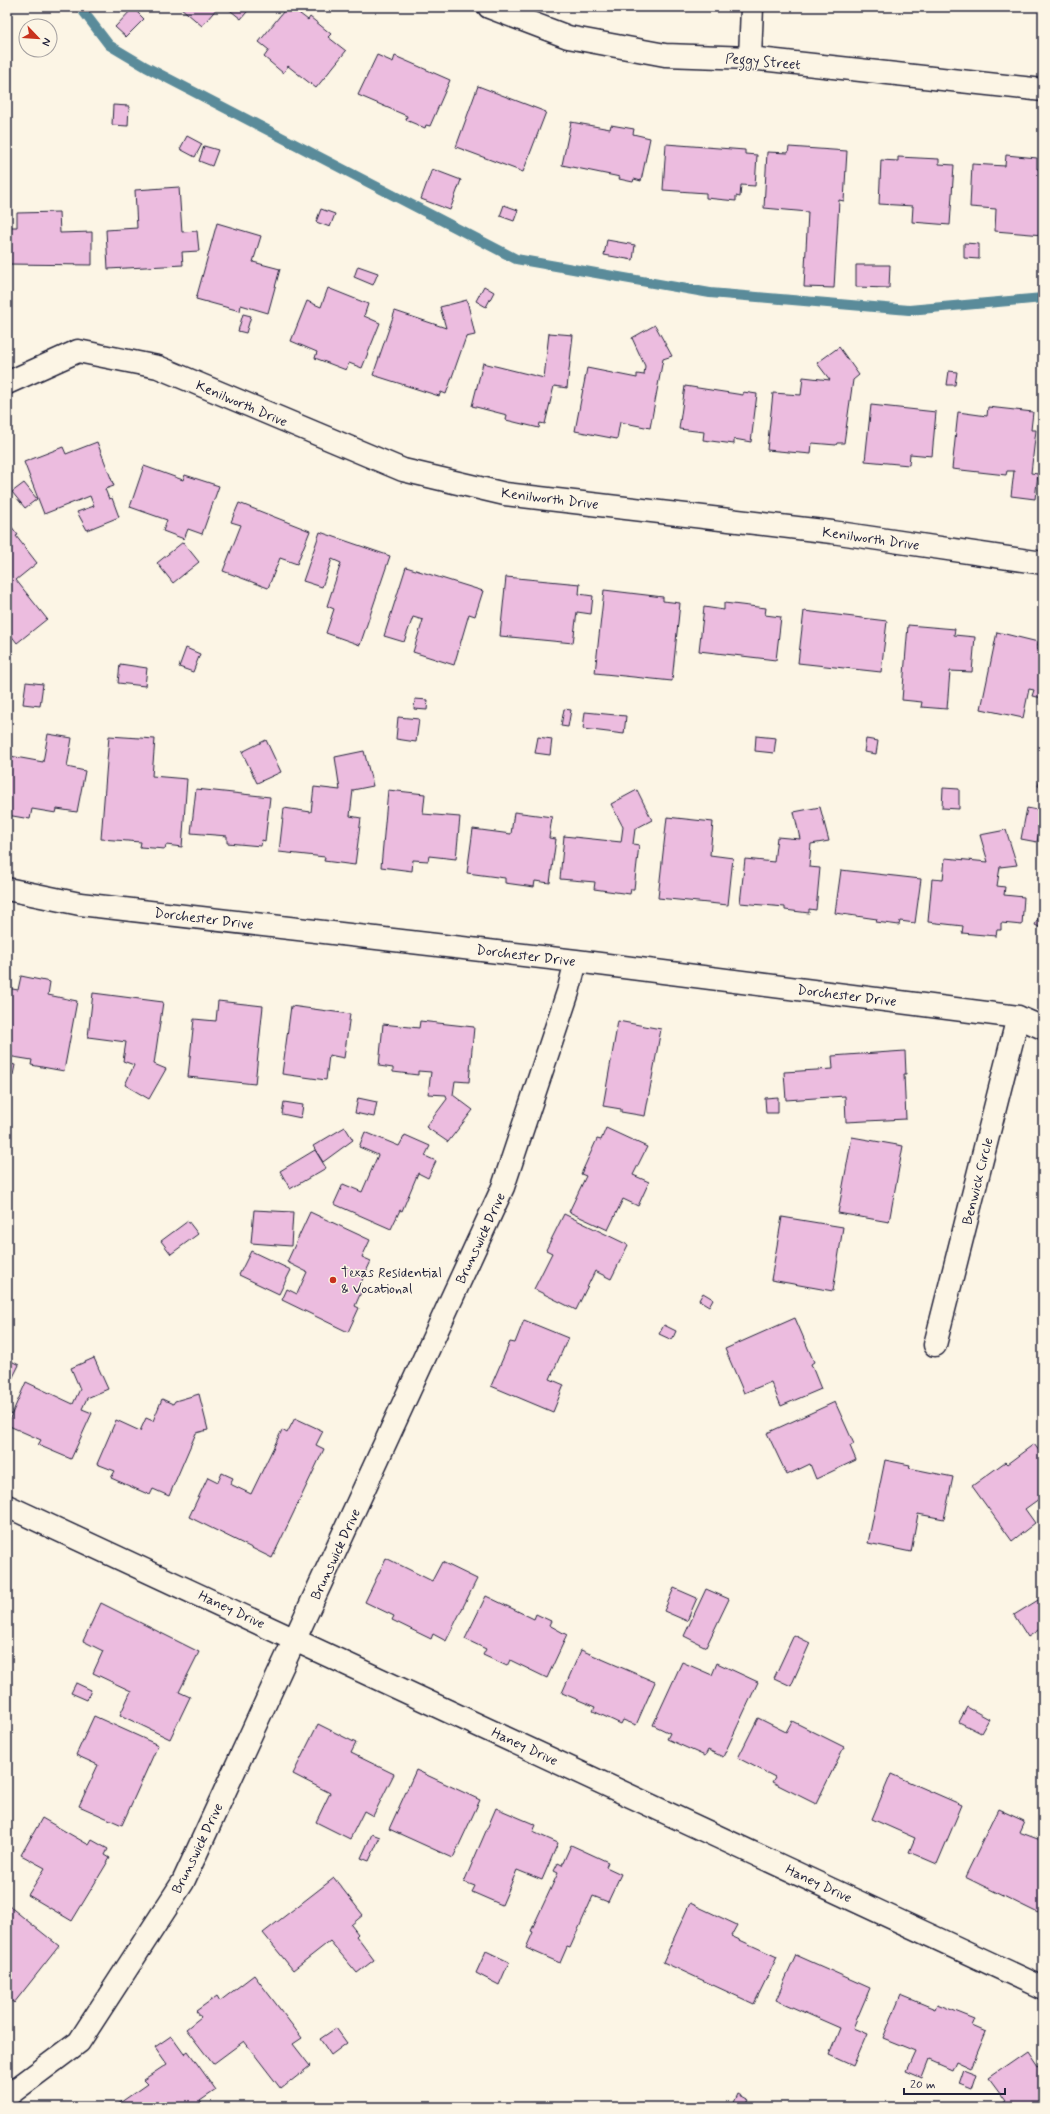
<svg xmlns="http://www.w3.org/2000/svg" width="1050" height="2114" font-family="Mynerve,sans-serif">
<rect width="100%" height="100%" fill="#fcf5e5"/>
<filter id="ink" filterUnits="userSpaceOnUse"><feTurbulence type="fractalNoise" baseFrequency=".025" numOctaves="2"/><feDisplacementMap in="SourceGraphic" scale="8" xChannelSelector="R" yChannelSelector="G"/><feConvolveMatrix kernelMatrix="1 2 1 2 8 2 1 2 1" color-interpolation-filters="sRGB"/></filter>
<g filter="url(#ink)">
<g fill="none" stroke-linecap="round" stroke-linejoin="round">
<!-- stream -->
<path stroke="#5a8b9a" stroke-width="10" d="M80,7L109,45L146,67L516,259L710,293L909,310L1043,298"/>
</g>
<!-- building -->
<path fill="#ecbcdf" stroke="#22223b" d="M180,7H218L202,26Z
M226,7H251L241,19Z
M287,7H291L308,20L310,17L331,34L328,37L346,51L316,88L288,66L283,73L264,57L269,50L259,42Z
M133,8L144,19L126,37L115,27Z
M377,55L393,62L395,56L450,80L430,126L426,125L425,128L406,120L407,116L358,95Z
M478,86L546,112L523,172L456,147Z
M113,105L129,106L128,126L112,125Z
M571,122L610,129L611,125L634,129L633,134L650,138L641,181L634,179L633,182L619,179L620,177L562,165Z
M187,136L202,144L195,157L180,149Z
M666,144L745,150V154L757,155L755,186L741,185L740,197L736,196V201L706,198V193L663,190Z
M204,146L218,150L212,166L199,161Z
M789,147L847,151L844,201L839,200L834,288L804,287L808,212L764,208L767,152L788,153Z
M1006,155L1037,158V169H1043V235L995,231L996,209L970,207L972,164L1005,166Z
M898,157L939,159V164L954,165L950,225L912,222L913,206L879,204L881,160L898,161Z
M432,169L461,180L450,210L421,199Z
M179,187L182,232L197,231L199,251L182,252L183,265L108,269L106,230L137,228L135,190Z
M504,205L518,210L514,221L500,216Z
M321,209L335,214L330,227L316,222Z
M59,212L60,233L92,232V265L7,264V227H17V213Z
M217,223L261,236L253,262L280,269L268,313L241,305L240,311L196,299Z
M607,240L635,245L633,260L604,255Z
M964,243L979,244V259L964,258Z
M856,265H890L889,288L856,287Z
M358,266L378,273L373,285L354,277Z
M484,286L494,292L486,307L476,301Z
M328,288L368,304L364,316L380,323L362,368L349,363L346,370L315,358L317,352L291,341L307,301L321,307Z
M467,300L475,335L466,337L446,394L441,392L439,396L373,375L395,311L446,328L440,307Z
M243,314L251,316L246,333L238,331Z
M655,325L672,356L663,359L650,428L620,422L617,439L575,431L587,368L637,378V374L644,375L645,366L632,338Z
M549,333L573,335L567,388L554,386L545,424L540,423L539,428L506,420L507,415L472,406L483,363L544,378Z
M839,347L859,375L853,380L844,443H837L836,445L812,443L811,454L767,450L773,393L801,395L803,377L830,380L817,363Z
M949,371L957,372L955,385H947Z
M685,386L743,395V392L757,394L751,442L734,439V444L703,440L704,432L679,429Z
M871,405L936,412L932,456L910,454L909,465L865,461Z
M988,407L1033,412L1031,430H1036L1031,473L1038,474L1035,499L1011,496L1014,471H1007L1006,475L952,469L958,412L987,416Z
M97,442L114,486L105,489L109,499L112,498L119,517L87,530L77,512L94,506L90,496L44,514L24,462L63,447L66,454Z
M144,466L183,480L185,475L219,486L202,534L188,529L184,539L163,531L167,520L130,507Z
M24,483L37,499L25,508L12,492Z
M239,503L310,531L297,564L280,558L268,588L223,571L241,525L231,522Z
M7,521L18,535L16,536L37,563L16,580L47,619L17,643L7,630Z
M320,532L390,556L360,645L326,633L334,609L327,606L341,563L332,559L322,587L303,581Z
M183,542L199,562L173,583L157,563Z
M406,567L483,591L475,616L469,614L454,665L413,652L423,620L413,617L404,642L384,636Z
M506,577L580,584L579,594L593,596L591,614L577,612L573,643L500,636Z
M604,590L663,597V601L680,603L672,681L595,673Z
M724,603L766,608L765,615L781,617L776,660L699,651L704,607L724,610Z
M804,611L887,621L881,672L798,663Z
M908,625L955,629L954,635L975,637L972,672L950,671L947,709L921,707L922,702L902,700Z
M997,632L1038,642L1037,649L1043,651V698L1032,696L1034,690L1029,689L1023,718L981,709Z
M186,648L200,654L193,672L179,667Z
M120,664L147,668L145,686L118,683Z
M26,682L43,684L40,706L23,704Z
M415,699L428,700L427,710L414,709Z
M564,709L571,710L568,727L561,726Z
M585,712L626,716L624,734L583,729Z
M398,717L419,719L416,742L396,739Z
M48,734L72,738L67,767L85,771L77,812L57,809L56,813L32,809L30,819L7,815V771L10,756L43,762Z
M109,736L155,739L152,776L187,779L182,847L166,845L165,849L140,847L141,842L101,839Z
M756,736L776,738L774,753L755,751Z
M538,737L552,739L550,755L535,753Z
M866,739L878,741L876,754L864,752Z
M266,740L281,772L257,783L242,752Z
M364,751L373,786L353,790L350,816L361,818L355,865L324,861L325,857L279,852L284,808L311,812L314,787L340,790L335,757Z
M1043,770V787L1038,786Z
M943,788L959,789V809L942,808Z
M196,789L270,797L265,841L262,840L261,846L227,843V836L191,833Z
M388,790L425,794L423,814L460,817L456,859L429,856L428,861L413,860L412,871L381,867Z
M637,790L652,820L635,829L633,844L639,845L634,889H631L630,894L594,889L595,882L560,879L564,836L621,842L623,827L611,804Z
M820,807L829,841L811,844L809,867L820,868L816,910L809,909V913L785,910V907L740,903L745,859L774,862L777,837L800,839L794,812Z
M1027,808L1043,811L1037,842L1021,839Z
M514,812L552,817L549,838L556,839L550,883L535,881L534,887L505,883V878L467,873L473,829L511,834Z
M667,817L713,822L710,855L733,858L728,905L658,898Z
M1006,830L1017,865L1000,867L997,886L1005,887L1004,895L1024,897L1022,925L1001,923V930H997L996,936L962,933L963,926L928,922L932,879L943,880L945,858L988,862L980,835Z
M841,870L921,879L915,923L900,921L899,925L876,922L877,919L835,913Z
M1043,908V929L1035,925Z
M21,976L50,982L48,995L77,1001L64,1071L31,1065L32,1060L7,1056V988L18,990Z
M93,993L163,1002L154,1064L166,1069L149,1099L125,1085L134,1065L123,1061L126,1042L88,1037Z
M218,1001L263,1006L255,1084L188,1077L194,1019L216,1021Z
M291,1006L350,1014L344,1058L329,1055L326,1080L282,1074Z
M420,1021L474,1027L469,1082L455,1081L453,1095L473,1110L448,1142L426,1127L447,1099L446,1095L428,1094L431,1072L418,1071V1075L393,1072V1068L379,1066L383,1024L419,1028Z
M618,1021L661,1029L645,1116L621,1112V1109L603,1106Z
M905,1051L906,1074H904L906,1119L846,1122L845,1096L786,1100L784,1072L833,1069L832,1056Z
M7,1063L15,1065L13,1075L7,1074Z
M778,1097V1113H766L765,1098Z
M358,1098L377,1102L374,1117L355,1113Z
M284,1102L303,1105L301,1118L282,1114Z
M345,1127L353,1140L323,1162L313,1146Z
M606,1128L647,1147L633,1175L649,1182L638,1206L623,1199L608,1230L569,1212L586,1176L581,1174L597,1139L601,1140Z
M365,1132L399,1146L405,1135L430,1146L425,1156L436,1161L428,1178L418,1173L402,1211L400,1210L391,1229L334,1204L343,1184L362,1192L378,1155L359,1147Z
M852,1137L903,1146L889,1222L838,1213Z
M315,1150L326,1168L290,1189L280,1171Z
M254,1210L293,1212L291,1246L251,1243Z
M310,1212L370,1240L362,1257L371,1261L358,1289L362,1290L355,1306L359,1308L348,1332L282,1300L287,1289L297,1294L307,1272L287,1262Z
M564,1214L628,1245L611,1279L595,1271L576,1310L534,1289L552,1253L546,1250Z
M782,1217L843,1227L833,1291L771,1280Z
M188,1221L198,1234L171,1254L161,1241Z
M251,1251L291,1270L279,1294L239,1275Z
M703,1293L713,1299L709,1306L699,1300Z
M795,1318L814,1362L811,1364L821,1389L781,1406L771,1382L744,1393L725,1349Z
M524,1320L568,1338L550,1379L564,1385L553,1412L491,1386L510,1342L515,1343Z
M664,1325L676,1331L672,1340L659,1334Z
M94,1358L108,1389L87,1398L82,1409L92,1413L71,1459L38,1445L41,1440L7,1425L26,1382L73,1404L80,1389L71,1368Z
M7,1359L19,1365L7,1389Z
M199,1394L208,1430L196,1433L169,1496L153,1489L150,1495L111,1478L115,1471L97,1464L116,1420L140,1431L146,1418L153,1421L162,1399L173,1404L175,1401Z
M835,1402L854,1444L850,1446L856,1460L816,1479L810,1464L787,1475L767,1433Z
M295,1418L323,1431L316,1445L324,1449L272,1558L189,1517L208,1477L218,1482L222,1473L233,1478L230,1484L251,1494L282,1430L287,1433Z
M1034,1444L1043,1456V1496L1025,1509L1035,1523L1012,1541L972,1486L1005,1462L1007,1464Z
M885,1460L910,1465L909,1468L953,1477L944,1519L918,1514L911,1552L868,1543Z
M386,1558L432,1581L442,1562L477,1579L446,1641L433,1634L431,1639L392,1620L394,1616L365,1602Z
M674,1588L697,1598L687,1621L664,1611Z
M706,1589L729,1599L706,1647L684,1636Z
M486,1596L534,1619L536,1614L551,1621L549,1625L567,1635L547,1678L510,1660L507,1666L483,1655L486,1649L465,1639Z
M1043,1597V1627L1028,1637L1014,1615Z
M101,1603L199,1652L179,1692L190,1697L170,1739L120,1715L131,1691L93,1673L103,1651L83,1641Z
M794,1635L810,1643L791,1686L774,1678Z
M581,1650L655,1682L636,1725L623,1720L621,1724L593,1711L595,1707L562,1693Z
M682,1662L712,1675L717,1663L758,1682L723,1757L708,1750L705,1756L667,1739L670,1733L653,1725Z
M76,1683L91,1690L87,1700L71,1693Z
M967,1707L989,1719L981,1733L959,1722Z
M94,1716L158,1745L122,1825L79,1806L98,1765L76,1755Z
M758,1718L786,1732L792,1721L844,1747L816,1804L772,1782L775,1777L738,1758Z
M318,1724L356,1743L351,1753L394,1774L373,1816L364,1811L350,1839L316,1822L330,1793L293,1774Z
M416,1770L480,1800L453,1858L389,1829Z
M891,1774L962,1805L937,1864L909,1852L915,1838L872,1819Z
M496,1808L536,1825L533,1832L558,1843L542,1880L517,1870L502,1905L472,1892L475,1886L464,1882Z
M998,1809L1024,1821L1019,1832L1043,1841V1902L1038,1913L965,1877Z
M42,1818L89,1845L92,1840L108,1849L105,1855L110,1858L72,1921L28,1895L45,1868L21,1855Z
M372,1834L380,1837L369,1861L361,1858Z
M571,1845L608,1862L606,1867L621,1874L608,1902L593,1896L570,1948L567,1947L560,1963L526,1948L533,1932L531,1931L558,1873L554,1871L558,1863L562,1865Z
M334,1878L363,1915L351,1925L358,1934L356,1936L374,1960L357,1973L330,1941L293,1970L263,1933Z
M690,1903L737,1925L731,1936L777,1957L754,2004L663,1962Z
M9,1906L59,1946L14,2003L7,1997V1909Z
M486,1951L509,1962L499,1985L476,1973Z
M796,1955L870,1988L853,2028L867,2034L853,2066L829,2055L840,2028L776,2000Z
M254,1975L302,2038L293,2044L310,2066L281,2089L244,2041L213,2064L186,2029L201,2017L196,2011L217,1996L220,2001Z
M901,1995L935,2009L937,2004L975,2019L972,2026L986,2032L971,2068L956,2061L952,2070L929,2060L922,2078L906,2071L915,2051L883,2038Z
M336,2028L347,2043L331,2055L320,2039Z
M171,2036L184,2054L188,2051L216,2090L200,2101L204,2107H114L147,2084L143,2080L167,2064L155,2047Z
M1028,2051L1038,2066L1043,2063V2107H997L1006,2101L989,2078Z
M964,2069L977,2074L972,2089L959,2084Z
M738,2094L749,2100L745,2107H732Z"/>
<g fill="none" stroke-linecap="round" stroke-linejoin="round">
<!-- street casing -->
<g stroke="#22223b" stroke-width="25">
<path id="street" d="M489,7L568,37L665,55L750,58L1043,90
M750,58L752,7
M7,383L78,351L158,367L403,470L505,494L832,532L1043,563
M7,889L80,904L576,961L1018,1017L1043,1028
M935,1345L1018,1017
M7,1506L1043,1988
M7,2096L79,2042L183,1882L503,1187L568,992L576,961"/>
</g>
<!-- street -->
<use href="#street" stroke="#fcf5e5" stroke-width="22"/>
</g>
</g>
<!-- markers -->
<circle fill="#c8321e" stroke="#fcf5e5" stroke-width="1.5" cx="333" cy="1280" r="4"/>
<g text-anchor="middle" stroke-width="3" stroke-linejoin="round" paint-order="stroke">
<!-- street labels -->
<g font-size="14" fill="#22223b" stroke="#fcf5e5">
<text transform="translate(763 61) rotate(5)" y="5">Peggy Street</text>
<text transform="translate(242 403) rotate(23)" y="5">Kenilworth Drive</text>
<text transform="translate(550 498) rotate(7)" y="5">Kenilworth Drive</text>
<text transform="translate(871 538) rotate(8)" y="5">Kenilworth Drive</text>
<text transform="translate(204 918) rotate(7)" y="5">Dorchester Drive</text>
<text transform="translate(526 955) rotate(7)" y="5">Dorchester Drive</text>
<text transform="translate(847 995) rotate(7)" y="5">Dorchester Drive</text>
<text transform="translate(977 1181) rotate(-76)" y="5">Benwick Circle</text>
<text transform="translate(480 1238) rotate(-65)" y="5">Brunswick Drive</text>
<text transform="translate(335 1554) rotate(-65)" y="5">Brunswick Drive</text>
<text transform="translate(232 1609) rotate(25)" y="5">Haney Drive</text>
<text transform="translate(525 1746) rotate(25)" y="5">Haney Drive</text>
<text transform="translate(197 1848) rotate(-64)" y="5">Brunswick Drive</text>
<text transform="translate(819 1883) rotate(25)" y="5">Haney Drive</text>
</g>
<!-- poi labels -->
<g font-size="14" fill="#22223b" stroke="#fcf5e5" text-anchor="start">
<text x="341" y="1277">Texas Residential<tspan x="341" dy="16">&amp; Vocational</tspan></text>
</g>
</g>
<!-- margin -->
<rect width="1050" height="2114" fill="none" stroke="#fcf5e5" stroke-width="24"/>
<rect x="12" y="12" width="1026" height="2090" fill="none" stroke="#22223b" stroke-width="1.5" filter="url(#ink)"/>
<!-- north arrow -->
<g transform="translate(38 38) rotate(115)"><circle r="19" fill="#fcf5e5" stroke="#a5a1a1"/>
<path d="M0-3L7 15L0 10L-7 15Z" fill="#c8321e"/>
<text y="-6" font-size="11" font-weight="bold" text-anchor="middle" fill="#22223b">N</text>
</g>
<!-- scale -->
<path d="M904 2088v6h101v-6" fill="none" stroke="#22223b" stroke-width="2"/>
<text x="910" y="2088" font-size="12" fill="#22223b" stroke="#fcf5e5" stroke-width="3" paint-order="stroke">20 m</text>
</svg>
